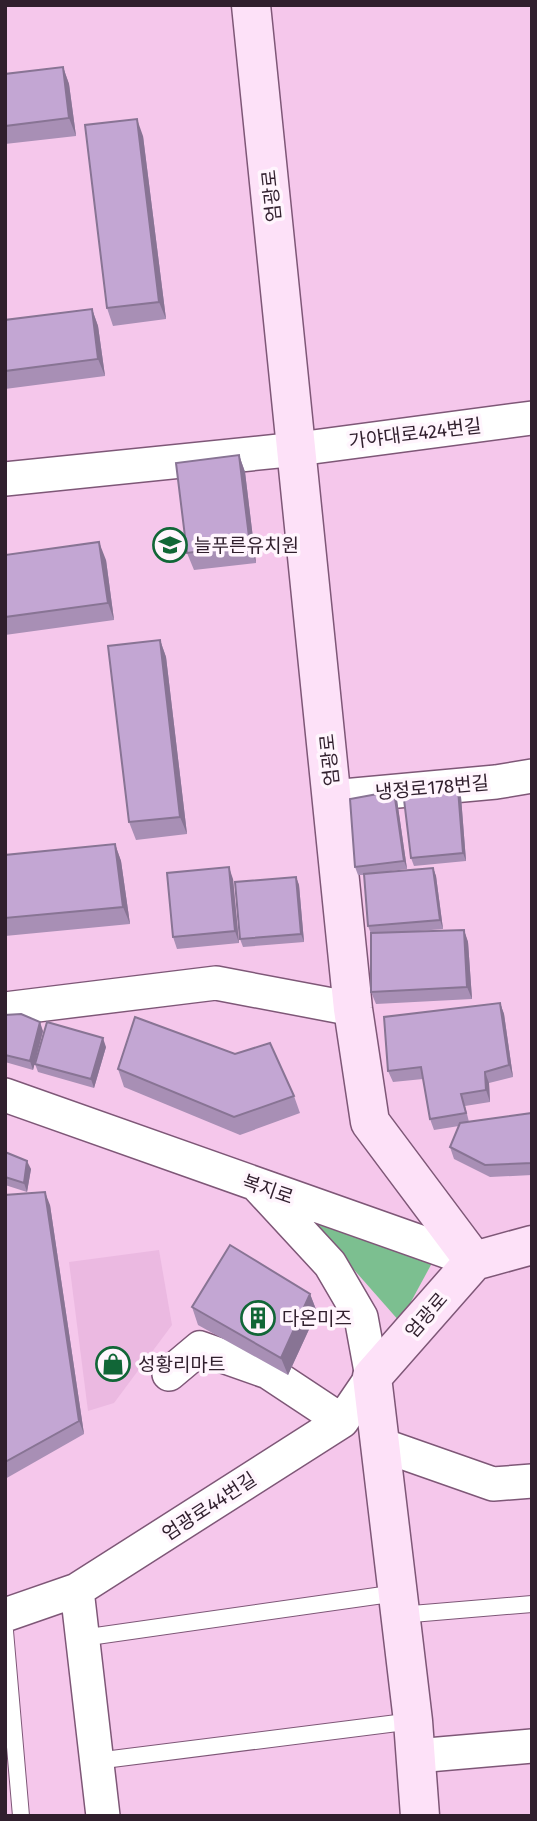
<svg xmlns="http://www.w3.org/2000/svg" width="537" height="1821" font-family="'Fira Sans','Noto Sans KR',sans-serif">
<rect width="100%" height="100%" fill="#f5c7eb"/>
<!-- built -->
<path fill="#ebb9e1" d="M159,1250L172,1325L114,1403L88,1411L69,1262Z"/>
<!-- green -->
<path fill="#7cbf90" d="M297,1205L432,1263L400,1322Z"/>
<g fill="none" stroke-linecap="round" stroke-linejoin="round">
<!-- service casing -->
<g stroke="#7e5777" stroke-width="18">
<path id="service" d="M400,1615L532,1604
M5,1631L21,1816
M82,1638L397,1593
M96,1761L413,1721"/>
</g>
<!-- minor casing -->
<g stroke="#7e5777" stroke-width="36">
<path id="minor" d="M5,479L298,449L532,418
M332,797L496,782L532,776
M5,1009L216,983L353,1009
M5,1095L474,1261
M169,1374L200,1348L268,1372L342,1421
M379,1444L493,1484L532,1481
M77,1590L103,1816
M5,1615L77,1590L342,1421L372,1377L361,1317L330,1264L257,1185
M416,1756L532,1746"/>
</g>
<!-- secondary casing -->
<g stroke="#7e5777" stroke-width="41">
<path id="secondary" d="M251,5L353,1009L370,1122L474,1261
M474,1261L532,1245
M420,1816L413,1721L372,1377L474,1261"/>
</g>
<!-- service -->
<use href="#service" stroke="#fff" stroke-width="16"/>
<!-- minor -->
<use href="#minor" stroke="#fff" stroke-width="33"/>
<!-- secondary -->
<use href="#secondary" stroke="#fde1f8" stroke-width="38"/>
</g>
<!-- wall -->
<path fill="#a88fb5" d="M63,67L69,84L76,136L5,144V74Z
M143,136L166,319L113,326L107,308Z
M92,309L98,326L105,376L5,389V320Z
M239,455L245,472L256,563L194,570L187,553Z
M5,555L106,560L114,620L5,635Z
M160,640L166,657L187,834L136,840L129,822Z
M461,797L466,861L414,866L411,858Z
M397,800L407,869L383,872L433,868L436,876L443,929L395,933L464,930L468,942L472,999L376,1004L371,992V934L368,926L364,875H358L355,867Z
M115,844L121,861L130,924L5,936V855Z
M296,877L299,885L304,942L243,947L240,939Z
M233,879L239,943L177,949L173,937Z
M500,1003L504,1014L513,1077L489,1083L490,1102L465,1106L469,1122L532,1113V1175L490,1177L454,1159L450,1147L459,1126L434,1130L430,1119L423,1079L393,1082L388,1071Z
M5,1015L43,1031L33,1070L5,1062Z
M106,1047L94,1088L38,1072L35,1064Z
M118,1069L294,1096L300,1113L240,1135L124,1087Z
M5,1152L31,1169L27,1192L5,1185Z
M5,1195L50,1205L84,1434L5,1479Z
M310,1294L317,1312L288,1375L198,1325L192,1307Z"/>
<!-- shaded-wall -->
<path fill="#887494" d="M63,67L69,84L76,136L69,118Z
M137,119L143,136L166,319L159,302Z
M92,309L98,326L105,376L98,359Z
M239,455L245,472L256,563L250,545Z
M99,542L106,560L114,620L108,603Z
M160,640L166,657L187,834L180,817Z
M458,789L461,797L466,861L463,853Z
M394,791L397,800L407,869L404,861Z
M115,844L121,861L130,924L123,907Z
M229,867L233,879L239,943L235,931Z
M433,868L436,876L443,929L440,920Z
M296,877L299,885L304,942L301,934Z
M464,930L468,942L472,999L467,987Z
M500,1003L504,1014L513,1077L509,1065Z
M40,1022L43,1031L33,1070L30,1061Z
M103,1038L106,1047L94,1088L91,1079Z
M485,1072L489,1083L490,1102L486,1090Z
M27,1161L31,1169L27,1192L24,1183Z
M45,1192L50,1205L84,1434L79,1421Z
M310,1294L317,1312L288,1375L281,1358Z"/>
<!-- building -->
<path fill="#c3a6d3" stroke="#887494" stroke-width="2" d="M63,67L69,118L5,126V74Z
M137,119L159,302L107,308L85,125Z
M92,309L98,359L5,371V320Z
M239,455L250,545L187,553L176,463Z
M99,542L108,603L5,617V555Z
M160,640L180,817L129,822L108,646Z
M458,789L463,853L411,858L403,791Z
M394,791L404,861L355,867L350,799Z
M115,844L123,907L5,918V855Z
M229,867L235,931L173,937L167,873Z
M433,868L440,920L368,926L364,874Z
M296,877L301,934L240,939L235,882Z
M464,930L467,987L371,992V933Z
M500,1003L509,1065L485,1072L486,1090L461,1094L466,1113L430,1119L421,1067L388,1071L384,1017Z
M21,1014L40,1022L30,1061L5,1055V1015Z
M135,1017L235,1054L270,1043L294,1096L234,1117L118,1069Z
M47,1022L103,1038L91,1079L35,1064Z
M532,1113V1163L485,1165L450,1147L460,1123Z
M5,1152L27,1161L24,1183L5,1177Z
M45,1192L79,1421L5,1462V1195Z
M230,1245L310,1294L281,1358L192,1307Z"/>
<!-- icons -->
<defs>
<g id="school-ring" transform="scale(1.75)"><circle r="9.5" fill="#fff5fd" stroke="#116637" stroke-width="1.5"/><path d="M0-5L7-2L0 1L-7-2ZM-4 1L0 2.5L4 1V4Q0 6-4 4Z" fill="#116637"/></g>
<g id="building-ring" transform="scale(1.75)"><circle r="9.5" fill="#fff5fd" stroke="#116637" stroke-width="1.5"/><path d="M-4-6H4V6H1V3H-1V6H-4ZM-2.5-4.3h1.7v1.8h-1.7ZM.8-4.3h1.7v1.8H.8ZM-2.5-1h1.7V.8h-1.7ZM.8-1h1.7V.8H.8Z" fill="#116637"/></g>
<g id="shop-ring" transform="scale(1.75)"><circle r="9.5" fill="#fff5fd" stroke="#116637" stroke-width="1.5"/><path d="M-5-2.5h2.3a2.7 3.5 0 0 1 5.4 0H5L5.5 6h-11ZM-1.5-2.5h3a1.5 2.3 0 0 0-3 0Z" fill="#116637"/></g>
</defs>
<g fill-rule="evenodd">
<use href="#school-ring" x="170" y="545"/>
<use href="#building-ring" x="258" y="1318"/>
<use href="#shop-ring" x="113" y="1364"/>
</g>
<g text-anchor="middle" stroke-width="7" stroke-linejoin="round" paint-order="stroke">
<!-- street labels -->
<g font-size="19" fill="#301f2d" stroke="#fff5fd">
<text transform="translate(271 196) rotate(-96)" y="7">엄광로</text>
<text transform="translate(415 433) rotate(-7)" y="7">가야대로424번길</text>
<text transform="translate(329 760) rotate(-96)" y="7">엄광로</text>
<text transform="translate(432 787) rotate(-5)" y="7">냉정로178번길</text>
<text transform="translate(268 1189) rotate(19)" y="7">복지로</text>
<text transform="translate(426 1315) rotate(-49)" y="7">엄광로</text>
<text transform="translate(209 1506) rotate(-33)" y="7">엄광로44번길</text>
</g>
<!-- poi labels -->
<g font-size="19" fill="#301f2d" stroke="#fff5fd" text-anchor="start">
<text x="194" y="552">늘푸른유치원</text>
<text x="282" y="1325">다온미즈</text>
<text x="138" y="1371">성황리마트</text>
</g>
</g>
<!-- border -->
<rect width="537" height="1821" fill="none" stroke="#301f2d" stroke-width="14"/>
</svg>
